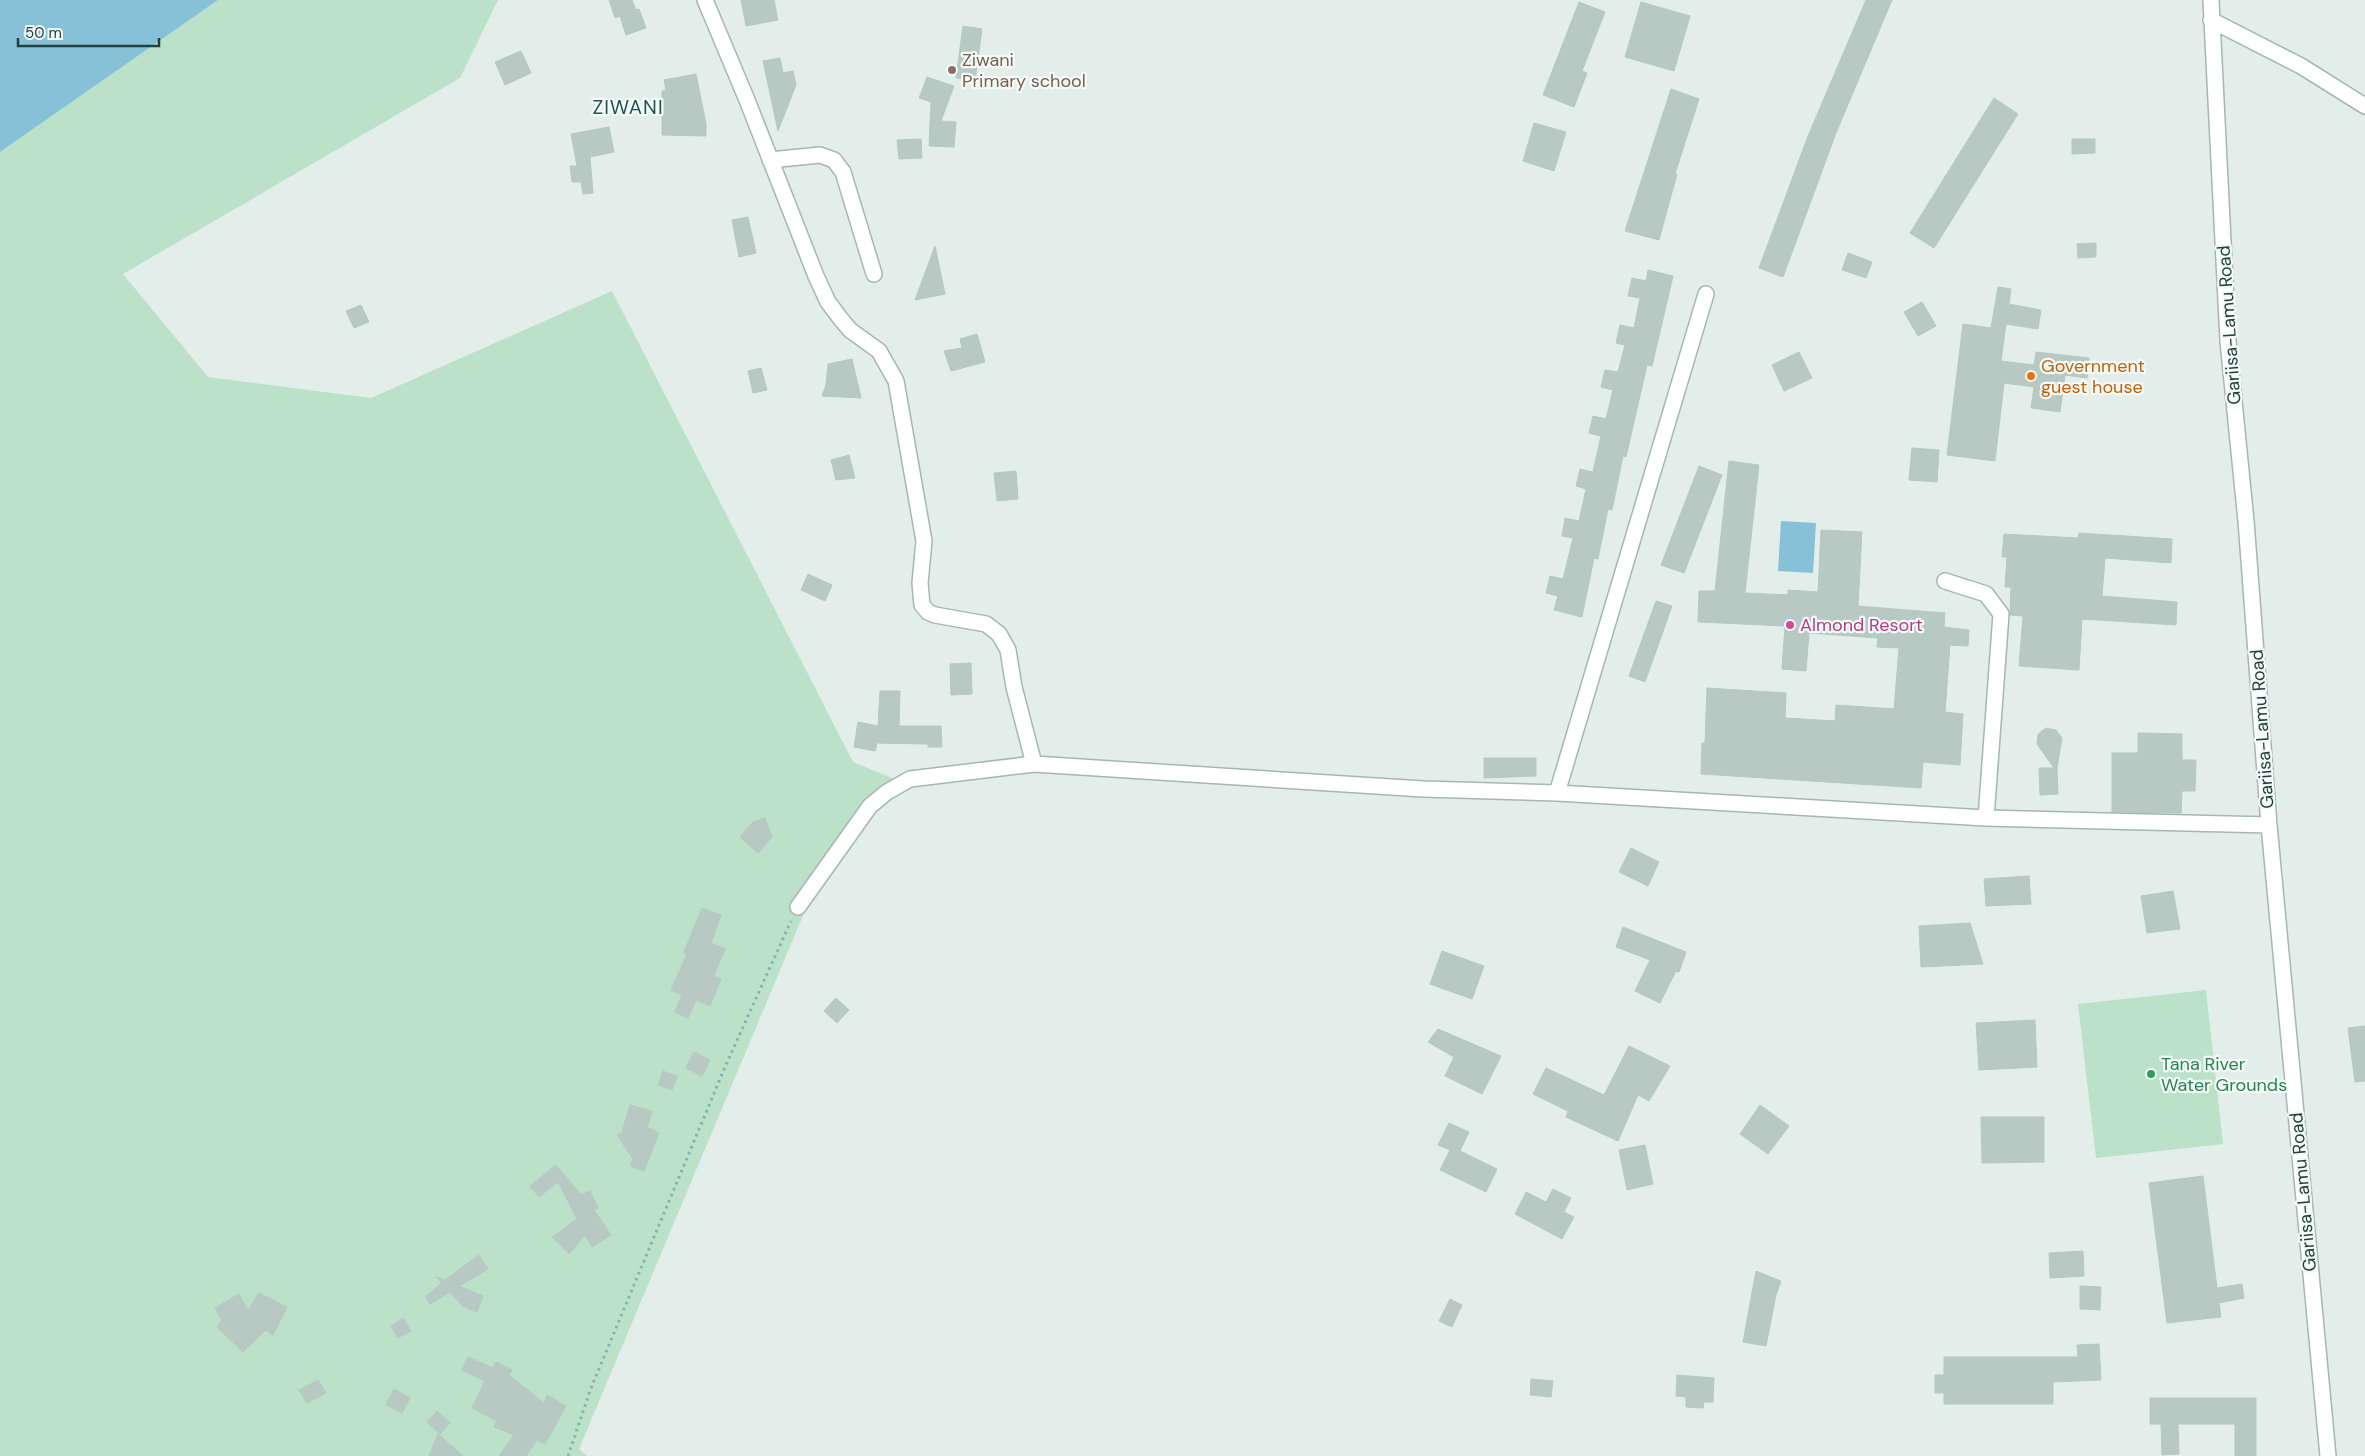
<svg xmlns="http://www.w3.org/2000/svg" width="2365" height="1456" font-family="'DM Sans',sans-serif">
<rect width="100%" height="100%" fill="#e3eeea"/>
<!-- green -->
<path fill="#bbe1c9" d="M218,0H498L460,78L123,274L208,377L371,398L612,291L853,762L899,781L810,899L579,1449L587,1456H0V152Z
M2206,990L2223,1144L2096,1158L2078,1004Z"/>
<!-- water -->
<path fill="#87c1d7" d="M0,0H218L0,152Z
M1781,521L1816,523L1813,573L1778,571Z"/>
<!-- building -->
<path fill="#b8c9c4" stroke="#b5c8c3" d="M609,0H632L636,10L639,9L646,28L626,35L620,16L615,18Z
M741,0H774L778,20L746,26Z
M1866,0H1892L1836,133L1783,277L1759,268L1808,136Z
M1579,2L1605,12L1582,71L1587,73L1574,107L1543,95Z
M1641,2L1690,16L1674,71L1625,57Z
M963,26L982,29L975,81L956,78Z
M521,51L531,73L505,85L495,62Z
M780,58L783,73L793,71L796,85L778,131L763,61Z
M696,74L706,124V136L662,135V91L666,90L664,80Z
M927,77L954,86L941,121L956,122L954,147L929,146L931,102L919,98Z
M1671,89L1699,99L1675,174H1677L1659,240L1625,231Z
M1994,98L2018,114L1934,248L1910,233Z
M1534,123L1566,132L1554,171L1523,161Z
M609,127L614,152L590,157L593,193L583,194L581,182H572L570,166H577L571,134Z
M921,139L922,158L899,159L897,140Z
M2072,139H2095V153L2072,154Z
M748,217L756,253L739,257L732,220Z
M2096,243V257L2078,258L2077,244Z
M935,246L945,294L915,300L919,289Z
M1848,253L1872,262L1866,278L1842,270Z
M1648,270L1673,276L1652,366L1647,365L1626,457L1623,456L1612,510L1608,509L1598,559L1594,558L1582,617L1554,610L1558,596L1546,593L1550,576L1563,579L1573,538L1562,536L1565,518L1579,521L1586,489L1576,486L1580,469L1593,472L1601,436L1589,433L1593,416L1606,419L1613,390L1601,387L1605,370L1618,372L1625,345L1616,343L1620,325L1634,328L1640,298L1628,296L1632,278L1646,281Z
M1998,287L2011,289L2009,304L2041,310L2038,329L2006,324L2001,361L2034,365L2036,352L2089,358L2087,378L2065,375L2060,412L2031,408L2034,387L2004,383L1995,461L1947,455L1963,324L1991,328Z
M1922,302L1936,326L1918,336L1904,312Z
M361,305L369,322L354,328L346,311Z
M977,334L985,362L951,371L944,351L962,348L960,339Z
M1799,352L1812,378L1784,391L1772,365Z
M852,359L861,398L822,396L826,385L828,364Z
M761,368L767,390L753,393L748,371Z
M1912,448L1939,450L1937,482L1909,480Z
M849,455L855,478L836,480L831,460Z
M1729,461L1759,465L1745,593L1788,595V590L1818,592L1821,530L1862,532L1858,606L1945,613L1944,627L1969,630L1968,646L1950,645L1945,712L1963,714L1960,765L1923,762L1921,788L1701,774L1702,743H1705L1707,688L1786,693L1785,718L1835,721L1836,705L1894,709L1899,648L1877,647L1878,638L1809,633L1806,671L1782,669L1785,626L1698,622L1699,591H1715Z
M1699,466L1722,475L1684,573L1661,565Z
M1016,471L1018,499L997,501L994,473Z
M2079,533L2172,539L2171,563L2105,558L2102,596L2177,602L2176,625L2082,619L2079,670L2019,666L2023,616L2010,615L2011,587H2005L2007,557H2002L2004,534L2078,538Z
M808,574L832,585L825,601L801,590Z
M1656,601L1672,606L1645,682L1629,676Z
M971,663L972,694L951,695L950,664Z
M880,691H900L899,726H941L942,747H928V744L877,743L875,751L854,747L858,722L878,726Z
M2046,728L2056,730L2062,738L2057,768L2058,794L2040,795L2039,768H2054L2037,744L2038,734Z
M2138,733L2182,734V760H2196L2195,791H2182L2181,813L2112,812V753H2138Z
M1484,758H1536V776L1484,778Z
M765,818L772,837L758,853L740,837L753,822Z
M1631,848L1659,862L1648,886L1619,872Z
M2029,876L2031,904L1986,906L1984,879Z
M2173,891L2180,929L2147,933L2141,896Z
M702,908L721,915L711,943L725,949L714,976L721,979L710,1006L696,1000L688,1018L675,1012L682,995L671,990L687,954L684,952Z
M1970,923L1983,964L1921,967L1919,926Z
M1623,927L1686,952L1679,972L1676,971L1660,1003L1635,991L1650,960L1616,947Z
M1442,951L1484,966L1472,999L1430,984Z
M836,998L849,1010L837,1023L824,1011Z
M2035,1020L2037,1067L1979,1070L1976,1023Z
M2365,1026V1081L2355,1082L2348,1028Z
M1438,1029L1501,1056L1482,1094L1445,1076L1454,1057L1428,1042Z
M1629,1046L1670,1066L1649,1101L1638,1095L1618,1141L1566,1117L1568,1111L1533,1094L1546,1068L1604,1095Z
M694,1052L710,1060L702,1076L686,1068Z
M663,1071L677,1076L672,1090L658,1085Z
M630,1105L652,1111L647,1127L659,1133L644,1171L630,1166L633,1159L617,1135L622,1132Z
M1760,1105L1789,1126L1768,1154L1740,1134Z
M1981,1117H2044V1162L1982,1163Z
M1449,1123L1469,1132L1460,1151L1497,1169L1486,1192L1440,1170L1450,1150L1438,1145Z
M1645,1145L1653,1184L1627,1190L1619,1150Z
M556,1165L581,1195L590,1191L598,1208L594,1210L611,1235L592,1247L585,1235L569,1254L552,1237L577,1219L558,1182L539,1197L530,1186Z
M2203,1176L2217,1288L2242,1284L2244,1298L2219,1303L2221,1317L2167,1323L2149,1183Z
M1553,1189L1571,1198L1564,1212L1574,1217L1562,1239L1515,1214L1526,1192L1546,1202Z
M2083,1251L2084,1276L2050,1278L2049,1253Z
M479,1255L488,1269L459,1286L483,1296L477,1312L463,1306L450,1292L430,1304L425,1297L442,1283L436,1277L445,1280Z
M1756,1271L1781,1281L1776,1295L1766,1346L1743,1342Z
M2080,1286L2101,1287L2100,1310L2080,1309Z
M259,1293L287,1307L273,1335L266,1330L243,1352L217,1327L222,1320L215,1308L239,1294L248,1310Z
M1450,1299L1462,1305L1452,1327L1439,1321Z
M403,1318L411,1331L398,1338L391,1326Z
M2099,1344L2101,1380L2053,1382V1404H1944V1393H1935V1375H1944V1357H2078L2077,1345Z
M468,1357L493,1368L496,1362L512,1370L509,1375L544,1403L547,1395L566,1406L545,1444L537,1440L526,1456H499L514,1435L494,1427L497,1421L472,1408L485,1381L462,1370Z
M1677,1375L1714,1378L1713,1402H1704L1703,1408L1686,1407V1397L1676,1396Z
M1531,1379L1553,1381L1551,1397L1530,1395Z
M318,1380L326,1393L307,1403L299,1390Z
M394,1389L410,1398L402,1413L386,1405Z
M2150,1398H2256V1456H2235V1424H2178L2179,1454L2162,1455L2161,1424H2150Z
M437,1411L450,1423L440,1434L427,1422Z
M438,1434L463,1456H429Z"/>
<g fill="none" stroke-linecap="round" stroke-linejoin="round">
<!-- minor casing -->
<g stroke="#a5b7b2" stroke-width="18">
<path id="minor" d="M705,0L747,100L816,276L828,302L840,318L850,330L879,351L896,381L924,541L920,583L922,605L928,612L935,615L986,624L999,634L1008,650L1014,687L1034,764
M2211,0L2228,341L2246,521L2269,825L2328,1456
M2211,20L2301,66L2365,106
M770,160L820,155L834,160L843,172L874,274
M1945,581L1986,594L2001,614L1986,818
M1557,793L1706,294
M798,907L870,806L887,792L910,779L1034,764L1423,789L1557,793L1986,818L2269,825"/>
</g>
<!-- path -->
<path stroke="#81b4aa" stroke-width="3" stroke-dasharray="2.5 4" stroke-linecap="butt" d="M568,1456L591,1388L725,1067L791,921"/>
<!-- minor -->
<use href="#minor" stroke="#fff" stroke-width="15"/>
</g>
<!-- markers -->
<circle fill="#8d6e63" stroke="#f4faf8" stroke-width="2" cx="952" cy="70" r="5"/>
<circle fill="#e8710a" stroke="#f4faf8" stroke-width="2" cx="2031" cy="376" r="5"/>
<circle fill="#d1479c" stroke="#f4faf8" stroke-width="2" cx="1790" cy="625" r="5"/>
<circle fill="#2e9e5b" stroke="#f4faf8" stroke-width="2" cx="2151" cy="1074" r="5"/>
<g text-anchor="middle" stroke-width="4.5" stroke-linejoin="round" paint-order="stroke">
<!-- education labels -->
<g font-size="18" fill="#785e54" stroke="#f4faf8" text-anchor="start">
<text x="962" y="66">Ziwani<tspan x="962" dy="21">Primary school</tspan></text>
</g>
<!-- street labels -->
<g font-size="18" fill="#21413c" stroke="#f4faf8">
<text transform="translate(2229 325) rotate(-94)" y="6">Gariisa-Lamu Road</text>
<text transform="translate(2262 729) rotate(-94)" y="6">Gariisa-Lamu Road</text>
<text transform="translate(2303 1192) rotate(-95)" y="6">Gariisa-Lamu Road</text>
</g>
<!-- food labels -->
<g font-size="18" fill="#c56008" stroke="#f4faf8" text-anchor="start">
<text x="2041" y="372">Government<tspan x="2041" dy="21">guest house</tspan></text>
</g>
<!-- hotel labels -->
<g font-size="18" fill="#b23c85" stroke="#f4faf8" text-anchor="start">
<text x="1800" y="631">Almond Resort</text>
</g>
<!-- leisure labels -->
<g font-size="18" fill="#27864d" stroke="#f4faf8" text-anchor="start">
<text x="2161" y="1070">Tana River<tspan x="2161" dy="21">Water Grounds</tspan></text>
</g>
<!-- quarter labels -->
<g font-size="20" letter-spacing="1" fill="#1b554e" stroke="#f4faf8">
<text x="628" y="114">ZIWANI</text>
</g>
</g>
<!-- scale -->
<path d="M18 38v8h141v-8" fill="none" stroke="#21413c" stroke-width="2.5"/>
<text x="25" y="38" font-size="15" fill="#21413c" stroke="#f4faf8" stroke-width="4" paint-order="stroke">50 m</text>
</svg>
